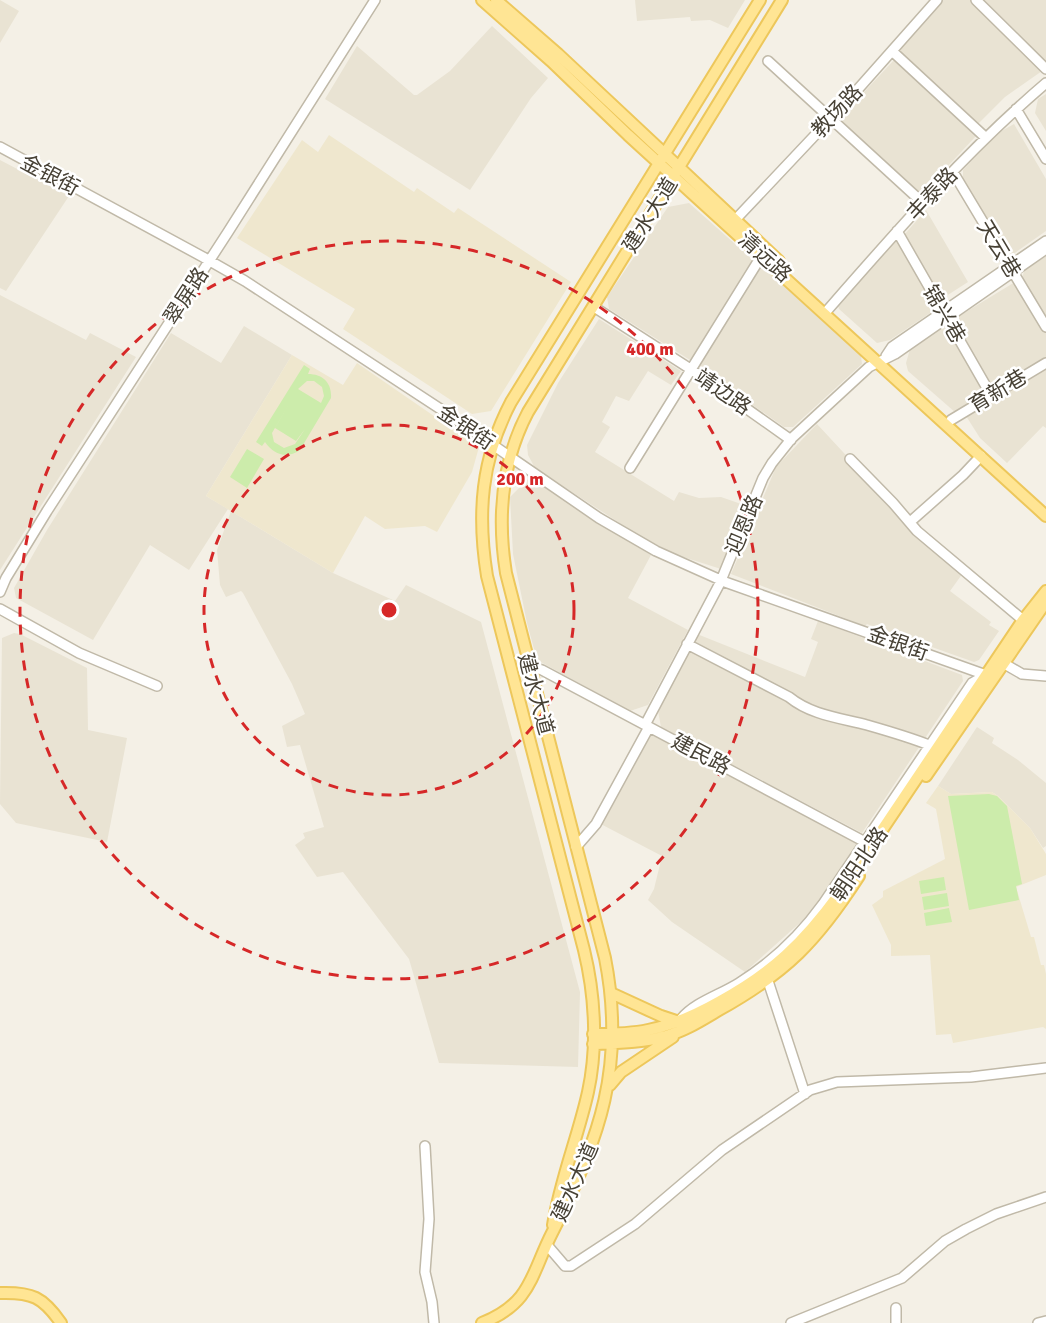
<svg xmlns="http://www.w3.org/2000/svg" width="1046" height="1323" font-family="Signika,'Noto Sans SC',sans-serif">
<rect width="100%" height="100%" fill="#f4f0e6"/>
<!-- residential -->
<path fill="#e9e3d3" d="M0,0L19,11L0,43Z
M635,0H745L728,28L710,20L691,21L690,17L637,21Z
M943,0H970L1042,71L1005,97L977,125L897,51Z
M981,0H1046V64Z
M492,26L548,78L531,98L470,190L325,99L357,46L414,95H417L450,71Z
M894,60L976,136L920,196L838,120Z
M1046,94V131L1035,113L1038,99Z
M1014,124L1046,179V231L1009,257L963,182V170L998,133Z
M0,160L69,196L6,291L0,288Z
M689,203L753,260L694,358L690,360L609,309L607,297L668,207Z
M926,210L968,282L940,300L904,235Z
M894,242H900L936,309L890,340L877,343L839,309L837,303Z
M1046,256V318L1022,279L1024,271Z
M762,266L861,356L862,364L793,427H784L703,370L700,365L759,268Z
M1015,282L1046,333V359L991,390L951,321Z
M0,295L86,340L90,333L136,357L0,570Z
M599,319L681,371L671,385L648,371L629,401L616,396L602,422L610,427L595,452L674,501L679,492L699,498L721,497L744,505L721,569L677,555L638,535L535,468L528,455L527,445L558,383Z
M945,325L987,395L956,413L908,371L906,363L910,349Z
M244,326L292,355L206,496L228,509L189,570L150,545L93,640L16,598L14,588L47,530L171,333L221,363Z
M1046,369V428L1043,426L1007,463L980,438L966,416Z
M817,424L895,508L963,573L950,591L991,622L989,625L999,631L979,660L974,662L867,624L865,626L731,574L776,467Z
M530,477L593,520L651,555L628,598L688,630L648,705L630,711L537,660L527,623L513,554L510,497Z
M231,511L333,573L395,601L406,585L481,622L580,992L578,1067L439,1063L409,959L343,872L317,877L295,845L305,838L303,833L324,827L300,745L287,747L282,726L305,714L292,684L243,593L241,591L226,597L220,585L217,550Z
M818,621L962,675L963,681L862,833L661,727L658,711L697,634L805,677L818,642L811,639Z
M14,633L20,634L87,668L88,730L127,738L107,842L16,823L0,804L2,638Z
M977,727L994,738L992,743L1018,760L1046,783V846L1043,848L1030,828L998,796L992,792L951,794L938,786Z
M644,728L856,842L857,846L813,911L745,972L672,922L648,900L654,889L662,856L595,821Z"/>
<!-- education -->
<path fill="#efe7ce" d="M329,135L414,192L417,188L454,213L458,208L571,282L491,411L472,414L343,329L355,309L237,238L302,140L318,152Z
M292,355L343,385L357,363L479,447L472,472L437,532L425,526L385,529L365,516L333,573L206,496Z
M938,786L951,794L992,792L998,796L1030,828L1046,854V875L1016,887L1031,937H1034L1041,965H1044L1046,974V1029L1043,1027L953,1043L951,1034L936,1035L930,955L891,956V945L872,905L883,897V891L945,859L936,809L926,803Z"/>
<!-- green -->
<path fill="#ccecab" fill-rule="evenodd" d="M304,365L310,369L308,374C323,374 332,383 331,398L300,450C287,459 274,455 265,442L262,446L256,442ZM307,381H314L322,387L324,396L321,403L298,389ZM293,397L275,428L296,441L305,429L295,444L284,448L274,442L272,433Z
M247,449L264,459L247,488L230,477Z
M989,794L997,796L1007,806L1022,884L1016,886L1019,900L969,910L948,796Z
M944,877L946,890L921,894L919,881Z
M947,893L949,906L924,910L922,897Z
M949,908L952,922L926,926L924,913Z"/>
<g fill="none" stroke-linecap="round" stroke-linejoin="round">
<!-- minor casing -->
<g stroke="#c0b9a8" stroke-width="12">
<path id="minor" d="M976,0L1046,69
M892,51L986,138
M768,61L923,203
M1016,109L1046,159
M0,147L203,257L245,281L445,412L599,518L656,551L725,582L986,675
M953,172L1046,327
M735,220L851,97L937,0
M897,231L991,395
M594,307L692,370L791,440
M825,313C895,233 965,152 1046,83
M886,356L892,347L1046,241
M951,420L1046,363
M850,459L893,503L917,531L1023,620
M630,468L762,255
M910,522L963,475L981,456
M0,592L6,578L47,511L228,232L375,0
M0,609L79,653L157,686
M687,644L789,697C811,715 840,718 867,725C888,731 909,737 929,745
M1003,663L1022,674L1046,676
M529,666L542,670L867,843
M645,725L720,583L763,478L772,463L792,438L869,367L895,354L1046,249
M576,847L596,824L649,727
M768,981L805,1094
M681,1019C695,1002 720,995 739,983C774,961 800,936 823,904L972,683L986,675
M425,1146L429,1219L425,1272L432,1302L434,1323
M547,1245L565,1266H571L635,1224L722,1150L810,1090L837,1082L971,1077L1046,1068
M896,1308V1323
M791,1323L902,1278L945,1241L966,1229L996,1214L1046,1197
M1038,1323L1046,1321"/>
</g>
<!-- major casing -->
<g stroke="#edc75b" stroke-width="14">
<path id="major" d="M482,0L551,61L628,135L1046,516
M496,0L558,54L779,261
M926,776L1046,602
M611,993L661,1016L679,1022
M593,1034C611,1034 630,1034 648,1030C674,1025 697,1014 720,1001C772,973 804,942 839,894L1023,620L1046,591
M593,1044C618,1043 642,1043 666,1036C685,1031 702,1020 719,1010C787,972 817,941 859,876
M610,1085L621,1072L673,1037
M553,1225C560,1180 578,1137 588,1092C598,1046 595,995 584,950L487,576C477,514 481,459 511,402L760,0
M0,1293C32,1292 43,1297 61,1323
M482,1323C532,1303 531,1274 552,1233C600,1140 626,1064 605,958L506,573C497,517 501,463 528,412L782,0"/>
</g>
<!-- minor -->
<use href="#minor" stroke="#fff" stroke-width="9"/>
<!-- major -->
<use href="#major" stroke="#ffe594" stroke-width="10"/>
</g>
<!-- distance rings -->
<g fill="none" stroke="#d62828" stroke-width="3" stroke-dasharray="10 8">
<circle cx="389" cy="610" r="185"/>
<circle cx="389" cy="610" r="369"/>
</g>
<g text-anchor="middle" stroke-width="5" stroke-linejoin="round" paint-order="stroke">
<!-- street labels -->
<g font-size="21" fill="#474135" stroke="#fff">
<text transform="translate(837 111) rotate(-47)" y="7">教场路</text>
<text transform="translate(50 175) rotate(28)" y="7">金银街</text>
<text transform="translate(932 194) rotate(-47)" y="7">丰泰路</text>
<text transform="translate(650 215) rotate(-58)" y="7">建水大道</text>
<text transform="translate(999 249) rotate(59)" y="7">天云巷</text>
<text transform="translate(765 257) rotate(42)" y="7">清远路</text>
<text transform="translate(186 296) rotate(-57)" y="7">翠屏路</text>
<text transform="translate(944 314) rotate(60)" y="7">锦兴巷</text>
<text transform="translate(998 391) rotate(-31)" y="7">育新巷</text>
<text transform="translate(723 392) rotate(35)" y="7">靖边路</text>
<text transform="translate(466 427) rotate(34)" y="7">金银街</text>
<text transform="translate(744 525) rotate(-67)" y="7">迎恩路</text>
<text transform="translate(898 643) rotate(20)" y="7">金银街</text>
<text transform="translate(536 694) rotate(75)" y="7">建水大道</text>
<text transform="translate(701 754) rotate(28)" y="7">建民路</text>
<text transform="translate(859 864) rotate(-56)" y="7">朝阳北路</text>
<text transform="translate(575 1182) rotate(-66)" y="7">建水大道</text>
</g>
</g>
<circle cx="389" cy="610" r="9" fill="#d62828" stroke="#fff" stroke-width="3"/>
<g font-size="18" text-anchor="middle" font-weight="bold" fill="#d62828" stroke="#fff" stroke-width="5" stroke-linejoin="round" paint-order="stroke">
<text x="650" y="355">400 m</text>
<text x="520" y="485">200 m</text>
</g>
</svg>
